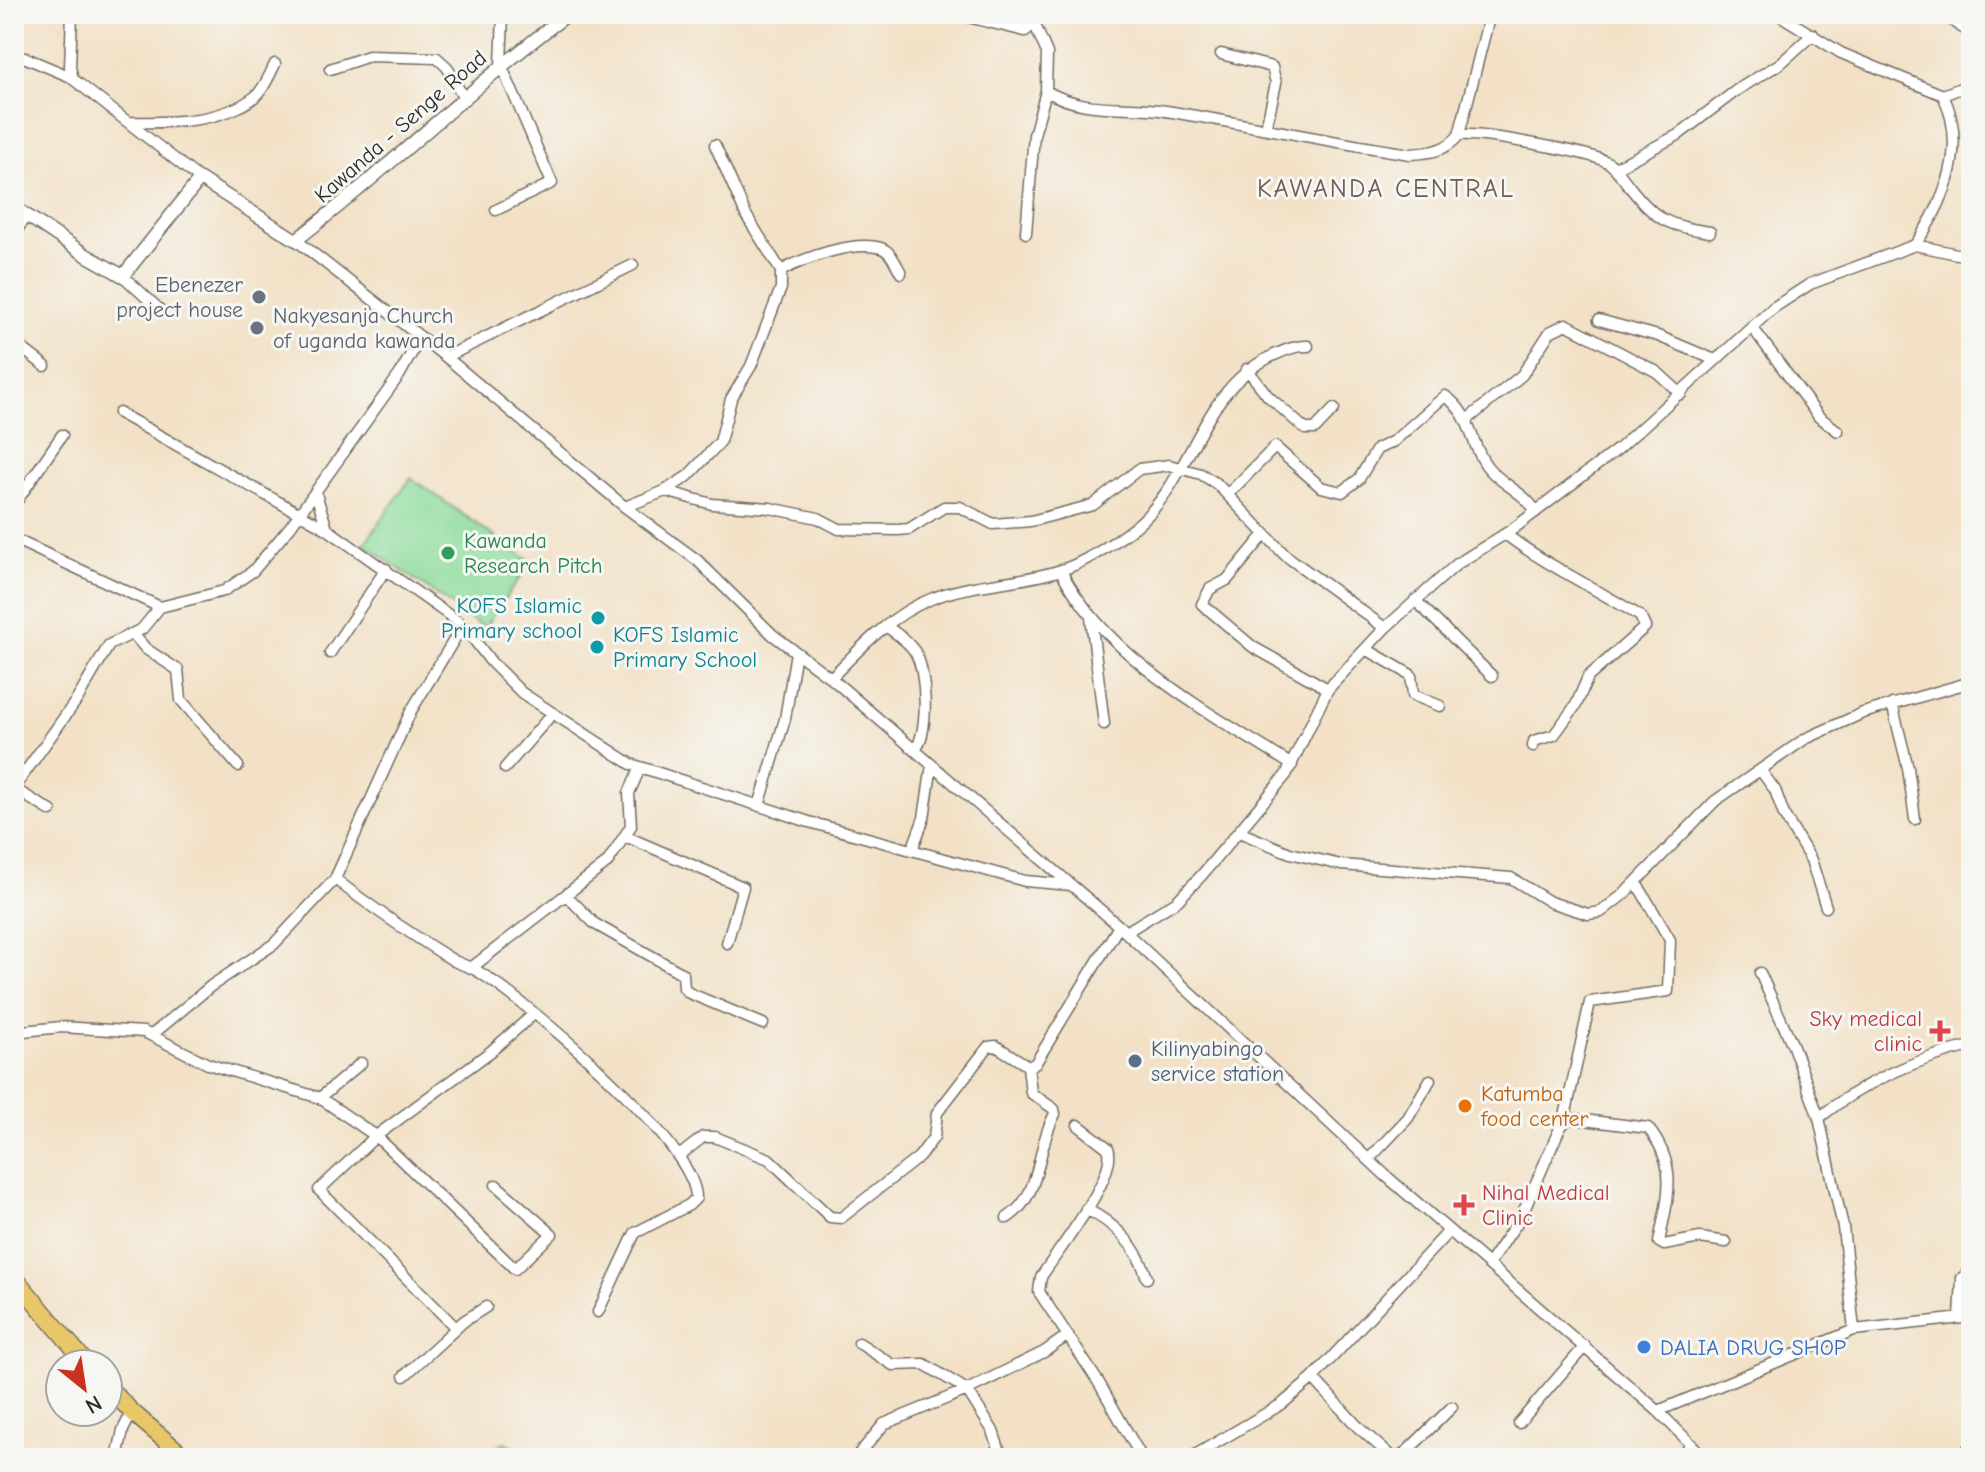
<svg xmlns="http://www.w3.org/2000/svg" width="1985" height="1472" font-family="'Comic Neue',sans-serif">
<rect width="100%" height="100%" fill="#f6f6f2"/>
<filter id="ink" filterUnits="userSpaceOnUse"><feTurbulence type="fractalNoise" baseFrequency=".0125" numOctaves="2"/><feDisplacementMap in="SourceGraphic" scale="16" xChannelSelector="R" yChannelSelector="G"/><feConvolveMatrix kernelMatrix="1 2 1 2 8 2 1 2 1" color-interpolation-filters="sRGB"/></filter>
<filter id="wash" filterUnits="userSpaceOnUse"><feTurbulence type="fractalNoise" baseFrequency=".006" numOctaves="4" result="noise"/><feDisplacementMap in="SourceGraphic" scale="32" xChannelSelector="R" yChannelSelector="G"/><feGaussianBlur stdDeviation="1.8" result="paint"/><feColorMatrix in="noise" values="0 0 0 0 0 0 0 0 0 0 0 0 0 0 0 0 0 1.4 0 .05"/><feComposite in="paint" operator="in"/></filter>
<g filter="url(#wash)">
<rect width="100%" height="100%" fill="#f2e1c6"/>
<!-- green -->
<path fill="#8bdb9b" stroke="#5b8363" stroke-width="2" d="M411,478L531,562L484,628L364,544Z
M505,1442L534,1458H482Z"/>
</g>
<g filter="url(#ink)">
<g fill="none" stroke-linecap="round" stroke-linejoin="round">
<!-- minor casing -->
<g stroke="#716b61" stroke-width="13">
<path id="minor" d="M72,14L70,67L73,79L200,179
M1778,14L1841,53L1943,95
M1948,14L1955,23L1971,33
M1035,25L1047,53L1046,91C1086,114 1123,104 1166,111C1247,124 1328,142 1410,154C1430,153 1446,151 1459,135L1490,14
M1221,54L1272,67L1276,83L1266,128
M14,57L26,58L71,77
M330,69L369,56L437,58L447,67L463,97
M129,122C169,123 222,123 256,96C264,89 270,74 275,64
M1459,135C1481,133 1592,152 1609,163C1617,168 1623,179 1629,186C1656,221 1667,225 1710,232
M1615,168L1678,135L1737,90L1781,63L1813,34
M496,210L552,183L501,65L503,14
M1026,233L1034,135L1046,91
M14,234L27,215
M296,240L446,357L625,507L697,560L773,635L831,678L1119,926L1385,1175L1658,1411L1705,1458
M1915,245C1946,200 1968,147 1943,95L1971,84
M781,271C804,258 854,240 881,248C891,251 896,264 901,273
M123,276L161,311
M1599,320L1658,336L1715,360
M1752,327L1819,417L1838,431
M14,347L23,349L45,366
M446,357L633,265
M1247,369L1268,396L1305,429H1315L1334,409
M119,413L327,529L463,625L491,662L522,693L631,764L809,822L1025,881L1071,885
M1468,419L1522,375L1550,332L1566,324L1657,372L1681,394
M665,491L712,504L770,508L818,518L839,529L898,530L909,529L944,507H960L993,524L1031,521L1093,505L1139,469L1169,465L1201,474L1217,484L1285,555L1385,628
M316,494L327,529
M1228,494L1275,447L1321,487L1342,492L1359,479L1377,449L1394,441L1445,396C1472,414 1469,441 1486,465C1499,484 1524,491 1536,512
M14,505L62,435
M625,507L665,491L688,476L720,442L731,399L751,366L781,288V271L746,215L715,145
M1265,534L1227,580L1210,589L1202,604L1253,647L1328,689
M1505,534C1546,565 1595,588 1640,616L1645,627L1588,677L1576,705L1554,735L1534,741L1533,746
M14,539L160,607L224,591L253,571L290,527L400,374L420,338
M1061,571C1108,660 1209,712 1292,765
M1415,600L1492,676
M1091,618L1104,724
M887,627C897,634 908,641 915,652C927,671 929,733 915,750
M133,634L146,649L178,670L181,700L238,766
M1366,649L1411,675L1413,695L1440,706
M330,653L386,569
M831,678C859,649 892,614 931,599C973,582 1019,584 1061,570C1085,563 1115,542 1135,527C1193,480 1198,394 1268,358C1281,352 1294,345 1308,346
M1892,704L1908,768L1915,819
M505,768L552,714
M1761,771L1775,790L1784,815L1811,860L1826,907
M759,806L785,719L796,652
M51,811L18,791L16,785L78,698L109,645L142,629L160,607
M1239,832L1290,853L1341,865L1511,878L1550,902L1588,914L1601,912L1624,894L1715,801L1805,739L1863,713L1971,682
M625,836L743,887L727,943
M912,850L924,818L932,765
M335,879C372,908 411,934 451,959C460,965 470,966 479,972C527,1002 696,1143 696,1198L689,1205L635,1233L598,1312
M567,896L595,924L683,974L684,988L689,993L763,1024
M1126,932L1177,901L1201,876L1286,775L1328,689L1385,628L1457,564L1513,529L1618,449L1773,308L1810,284L1915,245L1971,257
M471,968L607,863L631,826L629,793L640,768
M1760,973L1793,1046L1819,1118
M14,1032L61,1027L144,1032L208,1064L320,1098L361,1063
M153,1034L211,986L274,944L335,879L411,711L463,625
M320,1098L376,1136L515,1269L552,1234L496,1185
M1568,1118L1648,1128C1679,1167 1668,1196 1659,1242L1664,1245L1700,1238L1726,1242
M1078,1125L1108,1148C1119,1175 1057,1252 1041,1277L1039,1292L1099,1383L1142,1458
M679,1156L703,1137H715L769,1159L830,1217L841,1218L919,1157L934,1137L937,1113L988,1047L996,1046L1028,1066L1035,1064L1119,926
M1370,1158L1408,1118L1430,1080
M1086,1209C1116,1224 1137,1245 1147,1278
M1007,1218C1043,1195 1035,1150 1055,1114L1054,1109L1031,1093L1028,1066
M1490,1262L1521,1217L1560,1128L1568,1118L1566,1112L1590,1002L1668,991L1670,940L1636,882
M1960,1318L1962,1278L1971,1271
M456,1328L319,1190L376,1136L490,1052L534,1014
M1854,1330L1843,1227L1819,1118C1861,1083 1918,1058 1971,1046
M859,1343L893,1365L924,1364L967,1390L993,1431L1002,1458
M404,1376L464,1321L486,1307
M1313,1378L1359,1428L1393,1458
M1658,1411L1854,1330L1971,1317
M1519,1423L1585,1346
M1967,1450L1971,1457
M117,1458L123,1430L132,1412
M856,1458L884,1424L967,1390L1044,1352L1068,1335
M1190,1458L1282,1404L1313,1378L1449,1231
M1400,1458L1452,1407
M1681,1458L1691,1444"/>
</g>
<!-- tertiary casing -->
<g stroke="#716b61" stroke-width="15">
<path id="tertiary" d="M960,14L1025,30L1043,14
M14,207L86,255L123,276L200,179L296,240C390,168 473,85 568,14"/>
</g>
<!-- primary casing -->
<g stroke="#716b61" stroke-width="19">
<path id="primary" d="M14,1277L87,1364
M108,1387L132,1412L186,1458"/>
</g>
<!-- minor -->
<use href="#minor" stroke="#fff" stroke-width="10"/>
<!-- tertiary -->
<use href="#tertiary" stroke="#fff" stroke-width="12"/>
<!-- primary -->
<use href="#primary" stroke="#e9c769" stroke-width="16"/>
</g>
</g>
<!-- markers -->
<g fill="#6b7280" stroke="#f6f6f2" stroke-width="3">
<circle cx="259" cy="297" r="8"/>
<circle cx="257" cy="328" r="8"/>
</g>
<circle fill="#2e9e5b" stroke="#f6f6f2" stroke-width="3" cx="448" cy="553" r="8"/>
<g fill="#0f9aa8" stroke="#f6f6f2" stroke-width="3">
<circle cx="598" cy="618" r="8"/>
<circle cx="597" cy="647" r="8"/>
</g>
<g fill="#e0444e" stroke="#f6f6f2" stroke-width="3">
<path d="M1936 1019h8v8h8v8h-8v8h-8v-8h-8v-8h8z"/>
<path d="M1460 1193h8v8h8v8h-8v8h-8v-8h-8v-8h8z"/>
</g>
<circle fill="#5c6f8a" stroke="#f6f6f2" stroke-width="3" cx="1135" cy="1061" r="8"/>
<circle fill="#e8710a" stroke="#f6f6f2" stroke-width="3" cx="1465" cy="1106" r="8"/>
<circle fill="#3f7fe0" stroke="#f6f6f2" stroke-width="3" cx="1644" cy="1347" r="8"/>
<g text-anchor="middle" stroke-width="6" stroke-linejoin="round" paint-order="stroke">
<!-- street labels -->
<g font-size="22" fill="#2b2b2b" stroke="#f6f6f2">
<text transform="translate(400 126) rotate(-41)" y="8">Kawanda - Senge Road</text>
</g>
<!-- worship labels -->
<g font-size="22" fill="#5b616d" stroke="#f6f6f2" text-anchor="end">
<text x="243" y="292">Ebenezer<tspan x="243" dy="25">project house</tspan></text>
<text x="273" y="323" text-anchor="start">Nakyesanja Church<tspan x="273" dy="25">of uganda kawanda</tspan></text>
</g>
<!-- leisure labels -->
<g font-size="22" fill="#27864d" stroke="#f6f6f2" text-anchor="start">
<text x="464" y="548">Kawanda<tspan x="464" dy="25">Research Pitch</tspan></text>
</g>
<!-- culture labels -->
<g font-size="22" fill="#0d838f" stroke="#f6f6f2" text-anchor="end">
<text x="582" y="613">KOFS Islamic<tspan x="582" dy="25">Primary school</tspan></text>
<text x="613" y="642" text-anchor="start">KOFS Islamic<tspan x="613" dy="25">Primary School</tspan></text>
</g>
<!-- health labels -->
<g font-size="22" fill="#be3a42" stroke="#f6f6f2" text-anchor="end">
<text x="1922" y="1026">Sky medical<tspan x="1922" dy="25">clinic</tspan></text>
<text x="1482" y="1200" text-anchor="start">Nihal Medical<tspan x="1482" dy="25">Clinic</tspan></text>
</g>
<!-- service labels -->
<g font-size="22" fill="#4e5e75" stroke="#f6f6f2" text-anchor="start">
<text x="1151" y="1056">Kilinyabingo<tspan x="1151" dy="25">service station</tspan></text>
</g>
<!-- food labels -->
<g font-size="22" fill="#c56008" stroke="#f6f6f2" text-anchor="start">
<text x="1481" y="1101">Katumba<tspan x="1481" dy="25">food center</tspan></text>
</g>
<!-- shop labels -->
<g font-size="22" fill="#366cbe" stroke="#f6f6f2" text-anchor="start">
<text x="1660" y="1355">DALIA DRUG SHOP</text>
</g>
<!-- quarter labels -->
<g font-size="26" letter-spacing="2" fill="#6e5b52" stroke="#f6f6f2">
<text x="1386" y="197">KAWANDA CENTRAL</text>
</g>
</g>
<!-- margin -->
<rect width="1985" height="1472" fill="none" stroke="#f6f6f2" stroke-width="48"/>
<!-- north arrow -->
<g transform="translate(84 1388) rotate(150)"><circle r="38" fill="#f6f6f2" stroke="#a5a5a2" stroke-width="2"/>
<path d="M0-6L14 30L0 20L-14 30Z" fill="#c8321e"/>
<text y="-12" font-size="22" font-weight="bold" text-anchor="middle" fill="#2b2b2b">N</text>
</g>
</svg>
